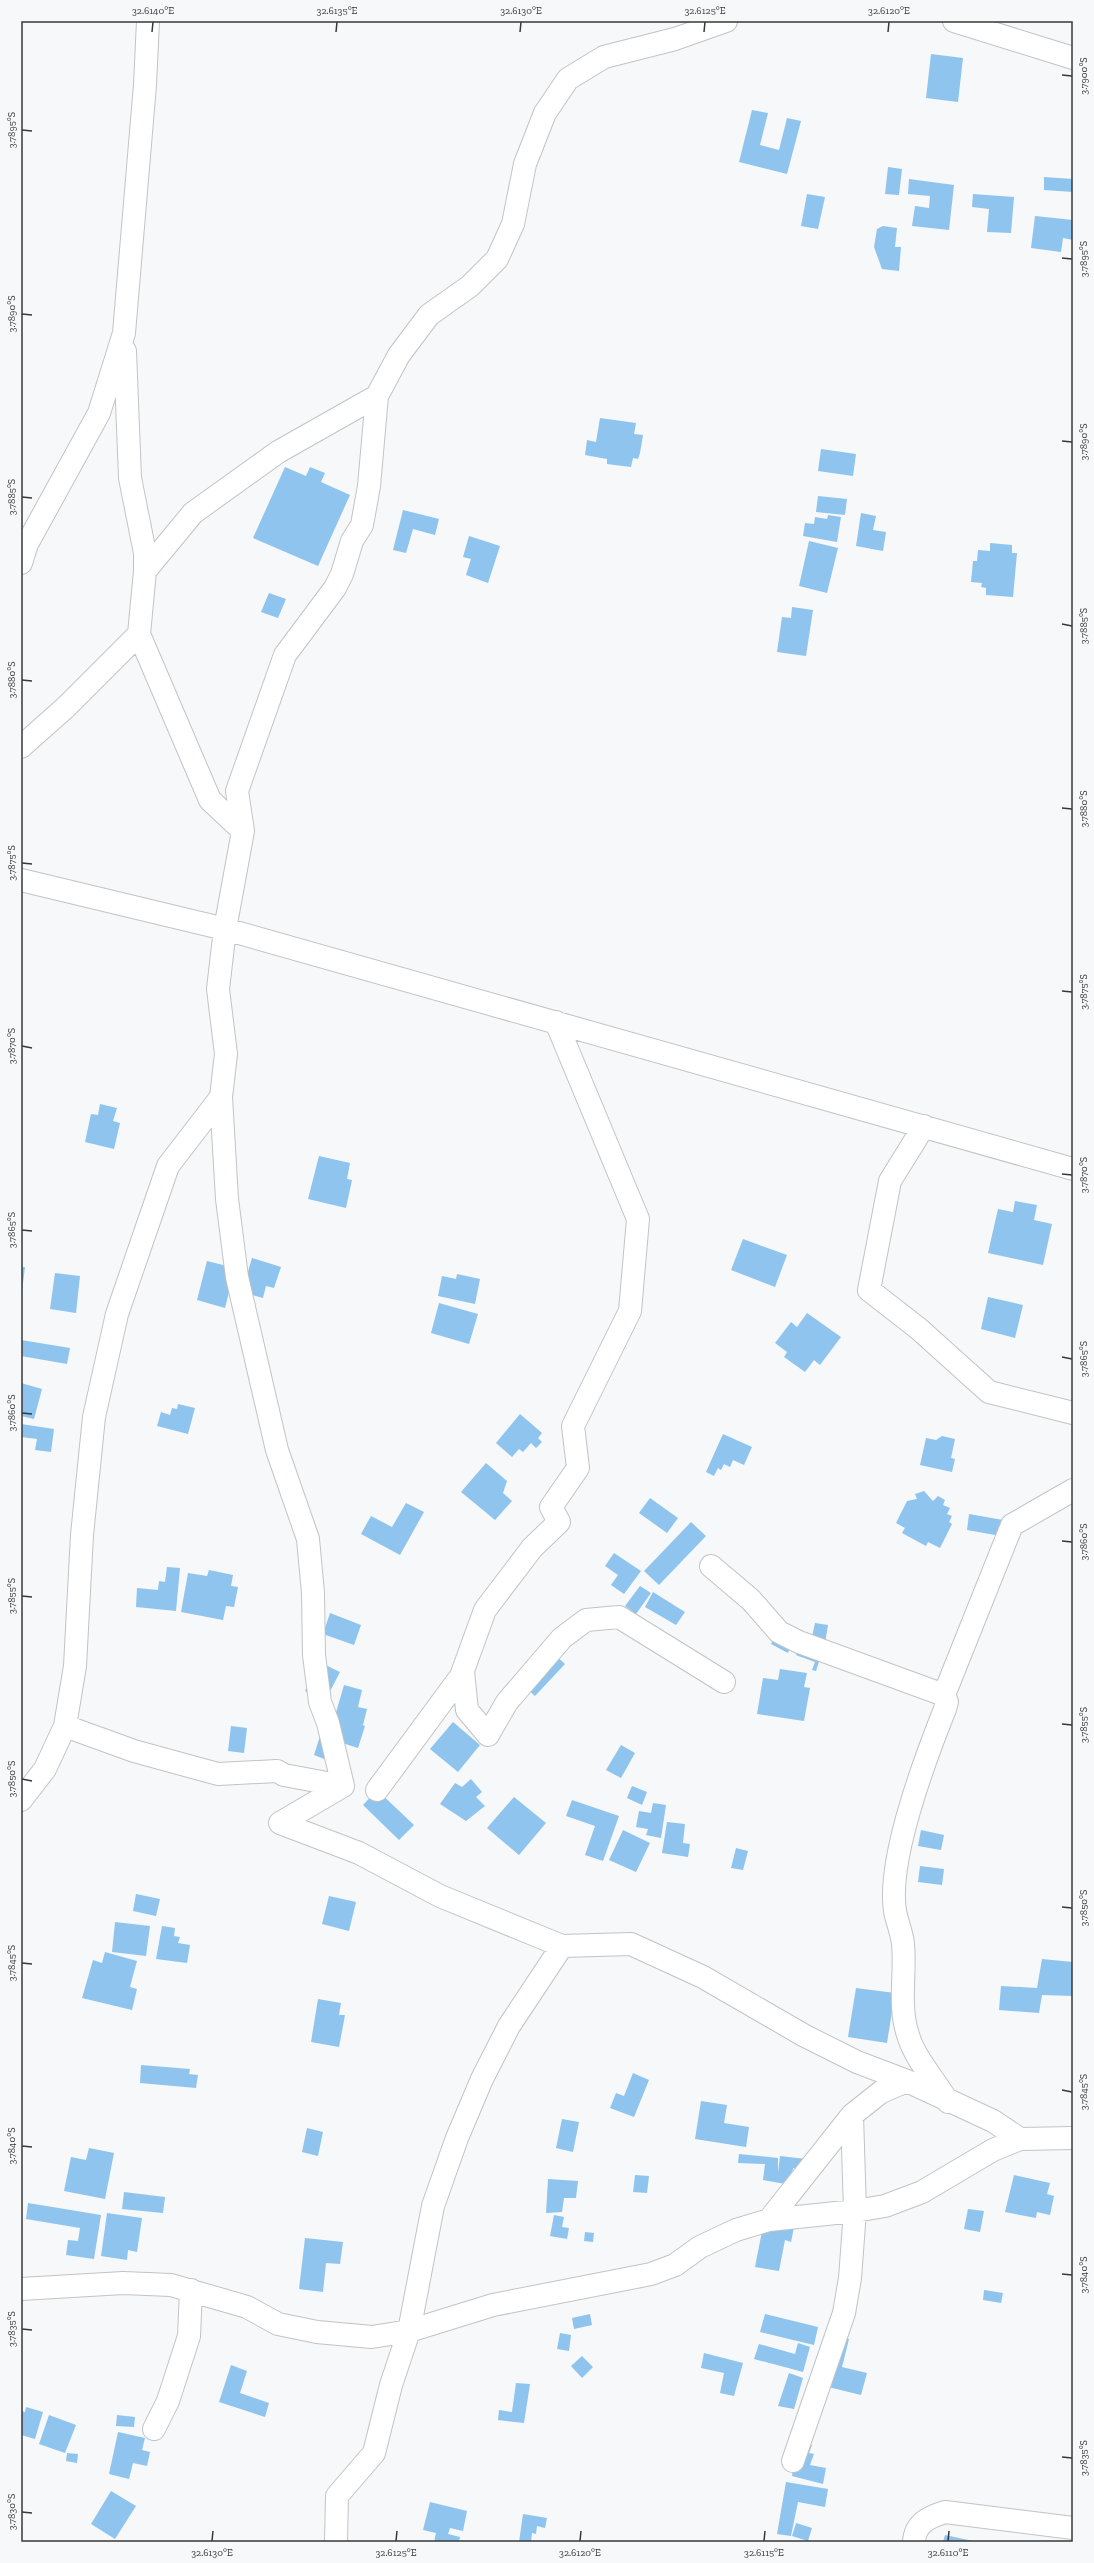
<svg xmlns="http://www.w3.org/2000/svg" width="1094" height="2563" font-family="'Zilla Slab',serif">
<rect width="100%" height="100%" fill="#f6f8fa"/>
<!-- building -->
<path fill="#8ec4ed" d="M931,54L963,58L958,102L926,98Z
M752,110L768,113L760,145L779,150L787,118L801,121L787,174L739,162Z
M888,167L902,169L899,195L885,194Z
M1044,177L1073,179V192L1044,190Z
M909,179L954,185L949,230L912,226L915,206L929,208L930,196L908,194Z
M807,194L825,197L818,229L801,226Z
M973,194L1014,197L1011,233L987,232L989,209L972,207Z
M1035,216L1073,220V240L1063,238L1061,252L1031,248Z
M883,226L897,228L895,247H901L899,271L882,269L874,247L877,229Z
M600,418L636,423L634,434L643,435L640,453L638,459L633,458L631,467L607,464V459L585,455L587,440L596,442Z
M821,449L856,454L853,476L818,471Z
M285,467L306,476L310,467L325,473L321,482L350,495L318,566L253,538Z
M818,496L847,499L845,515L816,512Z
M403,510L439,519L435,535L413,529L406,553L393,550Z
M861,513L876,516L873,530L886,532L883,551L856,546Z
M828,515L841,517L837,542L803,536L805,523L814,524L815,517L827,519Z
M469,536L500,546L488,583L466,575L471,559L463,557Z
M809,541L838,548L827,593L799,586Z
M990,543L1012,545V553H1017L1013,597L986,595V588L981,587L982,583L971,582L973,561H977L978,550L990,551Z
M269,593L286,599L278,618L261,612Z
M792,607L813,610L806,656L777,652L782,617L791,618Z
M100,1104L117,1108L113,1121L120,1123L114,1149L85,1142L91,1114L98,1115Z
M319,1156L350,1163L347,1179L352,1180L346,1208L308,1199Z
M1015,1201L1037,1205L1034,1220L1052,1224L1043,1265L988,1253L998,1209L1013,1212Z
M743,1239L787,1255L775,1287L731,1270Z
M252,1258L281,1267L274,1288L266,1286L263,1298L242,1292Z
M207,1261L235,1268L225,1308L197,1300Z
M21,1267H25L22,1291H21Z
M55,1273L80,1276L76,1313L50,1309Z
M457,1274L480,1279L475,1304L438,1296L442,1276L456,1279Z
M988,1297L1023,1305L1015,1338L981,1329Z
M439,1303L478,1314L469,1344L431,1333Z
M807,1313L841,1337L820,1365L814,1360L805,1372L784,1357L787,1352L775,1343L791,1322L797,1327Z
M21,1340L70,1348L67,1364L21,1356Z
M21,1383L42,1389L34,1419L21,1416Z
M178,1404L195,1408L188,1434L157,1426L161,1412L170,1415L172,1408L177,1409Z
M520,1414L542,1433L538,1438L542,1442L536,1448L531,1443L523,1452L519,1449L512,1457L496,1443Z
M21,1424L54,1429L51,1452L35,1450L37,1439L21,1437Z
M723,1434L752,1447L744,1465L733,1460L730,1467L724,1464L721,1470L718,1468L714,1476L706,1472Z
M942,1436L955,1439L951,1458L955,1459L952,1472L920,1465L926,1438L936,1440Z
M486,1463L507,1481L503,1493L512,1501L495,1520L461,1492Z
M924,1491L933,1501L938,1496L945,1500L943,1505L950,1508L947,1514L952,1516L949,1522L952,1524L940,1548L928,1542L926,1546L902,1533L905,1528L896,1523L907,1501L917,1499L915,1494Z
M650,1498L678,1518L667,1533L639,1513Z
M406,1503L424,1512L400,1555L361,1534L371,1516L392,1527Z
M969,1514L1003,1520L1001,1536L967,1530Z
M691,1522L706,1536L659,1585L644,1571Z
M614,1553L641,1571L624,1594L611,1585L618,1575L605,1566Z
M167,1567L180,1568L176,1611L136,1607L137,1588L158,1590L159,1581L165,1582Z
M209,1570L233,1575L231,1586L238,1587L234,1607L226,1606L223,1620L181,1612L188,1573L207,1576Z
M640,1586L651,1593L636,1614L625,1606Z
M653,1592L685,1612L676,1625L645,1607Z
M330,1613L361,1625L354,1645L323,1634Z
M815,1623L828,1625L824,1649L810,1646Z
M774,1638L791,1646L788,1653L771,1644Z
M800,1644L822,1652L816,1671L812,1670L815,1662L796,1655Z
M553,1653L565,1664L535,1696L523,1685Z
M319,1662L340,1672L325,1701L305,1691Z
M780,1669L807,1673L804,1687L810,1688L804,1721L757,1714L763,1678L778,1680Z
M344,1685L362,1690L358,1707L367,1709L363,1725L357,1723L365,1726L358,1748L333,1740L327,1760L314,1755L327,1714L335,1716Z
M453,1722L480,1745L458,1772L430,1749Z
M231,1726L247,1728L244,1753L228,1751Z
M621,1745L635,1753L621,1778L606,1770Z
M471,1779L482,1792L476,1797L485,1806L466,1821L440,1804L455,1783L462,1787Z
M632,1786L647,1792L642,1805L627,1798Z
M377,1790L414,1825L399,1840L363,1805Z
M514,1797L546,1823L519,1855L487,1828Z
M572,1800L619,1816L603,1861L585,1855L595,1826L566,1816Z
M653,1803L666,1805L661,1838L646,1835L648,1829L636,1827L639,1811L651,1813Z
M667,1822L685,1824L683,1843L690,1844L688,1857L662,1853Z
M623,1830L650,1843L636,1872L609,1860Z
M921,1830L944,1835L941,1850L918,1846Z
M736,1848L748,1851L743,1870L731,1868Z
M920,1866L944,1869L942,1885L918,1882Z
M136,1894L160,1899L156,1916L133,1911Z
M329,1896L356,1902L349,1931L322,1924Z
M115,1922L150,1926L146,1956L112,1952Z
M162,1926L175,1928L174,1936L180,1937L178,1943L190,1945L187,1963L156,1959Z
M105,1952L137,1961L130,1987L137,1989L132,2010L82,1998L93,1960L102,1963Z
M1042,1959L1073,1962V1996L1042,1995L1039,2013L999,2010L1001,1986L1037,1988Z
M856,1988L895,1993L887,2043L848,2037Z
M318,1999L341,2003L339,2015H345L339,2047L311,2042Z
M141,2065L190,2069L189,2074L198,2075L196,2088L140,2083Z
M633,2073L649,2080L634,2117L610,2108L616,2093L624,2096Z
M701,2101L727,2105L724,2123L749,2127L746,2147L695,2139Z
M562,2119L579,2122L573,2152L556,2148Z
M307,2128L323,2132L318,2156L302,2152Z
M89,2148L114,2153L105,2199L64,2191L71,2157L86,2160Z
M739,2154L778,2158V2173L780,2156L806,2159L805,2169L793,2168L791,2185L763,2180L765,2164L738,2163Z
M635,2175L649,2176L647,2193L633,2192Z
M1014,2175L1050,2183L1047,2194L1054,2196L1050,2215L1037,2212L1036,2218L1005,2212Z
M548,2179L578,2181L576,2198H564L562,2212L546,2213Z
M124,2192L165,2197L163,2213L122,2209Z
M28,2203L101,2215L94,2259L66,2255L68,2240L78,2241L80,2228L26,2219Z
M968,2209L984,2211L980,2232L964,2229Z
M107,2213L142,2218L137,2252L128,2250L127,2260L101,2256Z
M554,2215L564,2217L562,2227L569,2228L567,2239L550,2236Z
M764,2221L794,2227L791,2242L785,2240L779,2271L755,2267Z
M585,2232L594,2233L593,2242L584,2241Z
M305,2238L343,2242L340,2264L326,2263L323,2292L299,2289Z
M984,2290L1003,2293L1001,2303L983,2300Z
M590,2314L592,2325L574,2329L572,2318Z
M765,2314L818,2327L814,2345L760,2332Z
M560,2333L571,2335L569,2351L557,2349Z
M833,2335L849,2339L842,2367L867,2373L861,2395L820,2385Z
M798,2343L810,2347L803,2372L754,2359L759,2344L795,2354Z
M704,2353L743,2363L734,2396L720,2393L724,2373L701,2368Z
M582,2356L593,2367L582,2378L571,2366Z
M231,2365L247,2371L240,2393L269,2403L265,2417L219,2402Z
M789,2373L803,2378L794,2409L778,2406Z
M516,2383L530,2384L524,2423L498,2420L499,2410L512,2412Z
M26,2407L43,2412L35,2439L21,2435V2411L25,2412Z
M49,2415L76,2425L65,2453L39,2444Z
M117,2415L135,2417L134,2427L116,2426Z
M118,2432L145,2438L142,2450L150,2452L147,2466L133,2463L129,2479L109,2474Z
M797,2441L812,2445L809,2453L814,2454L810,2465L826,2468L823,2484L792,2476Z
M67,2453L78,2454L77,2463L66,2461Z
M786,2482L828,2489L825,2507L798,2502L791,2536L777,2534Z
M111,2491L136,2506L115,2539L91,2524Z
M430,2502L467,2511L463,2531L450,2528L448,2534L460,2537L459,2542H434L436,2533L423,2530Z
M523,2514L547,2518L545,2528L537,2526L536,2534L532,2533L531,2542H519Z
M796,2523L812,2528L808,2541L792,2536Z
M945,2535L973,2541V2542H943Z"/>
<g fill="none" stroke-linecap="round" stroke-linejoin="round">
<!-- minor casing -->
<g stroke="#c1c3c5" stroke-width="24">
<path id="minor" d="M954,21L1073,58
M125,351L130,478L145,553V571
M21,563L27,544L99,413L124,333L145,85L148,21
M139,634L210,800L243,831
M21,747L66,707L139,634L145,571L193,513L278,452L377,396L399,355L429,315L470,286L497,259L513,224L525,164L545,113L568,79L604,57L675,39L726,21
M21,880L225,929L1073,1169
M924,1126L890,1181L869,1290L919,1329L989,1392L1073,1413
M711,1566L751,1600L779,1632L799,1642L944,1695L947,1702L945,1709C925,1759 887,1859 895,1911C897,1922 902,1933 903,1944C906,1974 898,2005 908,2035C915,2059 935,2080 948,2102
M463,1671L467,1710L488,1735L507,1702L562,1638L586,1620L619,1617L724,1682
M944,1695L1012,1525L1073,1490
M65,1726L134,1751L218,1774L277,1771L284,1775L343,1786
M343,1786L328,1723L320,1702L314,1655L313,1593L308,1539L277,1450L237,1277L227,1199L221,1097L226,1054L218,989L225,929L243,831L237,791L285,655L335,588L342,574L352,541L362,525L369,486L377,396
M343,1786L280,1823L359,1853L440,1896L562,1946L631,1944L703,1977L805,2036L857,2062L907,2081L993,2121L1020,2139
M377,1790L461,1676L485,1610L532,1548L559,1522L551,1507L578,1468L573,1426L630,1311L638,1219L556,1022
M21,1800L45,1769L65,1726L75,1666L82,1535L94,1417L117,1314L168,1166L221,1097
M769,2220L852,2115L881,2092L907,2081
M21,2289L123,2283L171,2285L247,2307L278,2324L317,2332L372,2337L409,2331L493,2305L651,2274L675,2265L700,2247L736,2230L769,2220L855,2211L885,2206L922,2192L993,2150L1020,2139L1073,2138
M154,2429L168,2401L189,2336L191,2290
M793,2461L844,2313L850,2278L855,2211L852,2115
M336,2542L337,2496L374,2453L391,2385L409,2331L433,2206L457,2138L482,2079L509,2026L562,1946
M914,2542C915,2523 929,2517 945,2512L1073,2528"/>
</g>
<!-- minor -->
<use href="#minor" stroke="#fff" stroke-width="22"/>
</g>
<!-- ticks -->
<path fill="none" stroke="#373839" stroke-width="1.5" d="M152,32L153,22M336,32L337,22M520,32L521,22M704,32L705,22M888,32L889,22M1062,75L1072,76M22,130L32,131M1062,258L1072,259M22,314L32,315M1062,441L1072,442M22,497L32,498M1062,624L1072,626M22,680L32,681M1062,808L1072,809M22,863L32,864M1062,991L1072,992M22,1046L32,1048M1062,1174L1072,1175M22,1230L32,1231M1062,1357L1072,1359M22,1413L32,1414M1062,1541L1072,1542M22,1596L32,1597M1062,1724L1072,1725M22,1779L32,1781M1062,1907L1072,1908M22,1963L32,1964M1062,2090L1072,2092M22,2146L32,2147M1062,2274L1072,2275M22,2329L32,2330M1062,2457L1072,2458M22,2512L32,2513M212,2541L213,2531M396,2541L397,2531M580,2541L581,2531M764,2541L765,2531M948,2541L949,2531"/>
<!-- border -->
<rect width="1094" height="2563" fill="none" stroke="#f6f8fa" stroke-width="44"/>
<rect x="22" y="22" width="1050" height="2519" fill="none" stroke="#373839" stroke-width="1.5"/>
<g font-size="10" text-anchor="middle" fill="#373839">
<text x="153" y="14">32.6140°E</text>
<text x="337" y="14">32.6135°E</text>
<text x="521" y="14">32.6130°E</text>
<text x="705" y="14">32.6125°E</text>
<text x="889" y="14">32.6120°E</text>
<text transform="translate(1083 76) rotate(-90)" y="4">3.7900°S</text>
<text transform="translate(11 130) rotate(-90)" y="4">3.7895°S</text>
<text transform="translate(1083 259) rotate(-90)" y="4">3.7895°S</text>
<text transform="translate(11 314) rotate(-90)" y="4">3.7890°S</text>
<text transform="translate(1083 442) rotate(-90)" y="4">3.7890°S</text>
<text transform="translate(11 497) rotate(-90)" y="4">3.7885°S</text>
<text transform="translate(1083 626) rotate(-90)" y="4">3.7885°S</text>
<text transform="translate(11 680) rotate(-90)" y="4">3.7880°S</text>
<text transform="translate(1083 809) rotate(-90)" y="4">3.7880°S</text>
<text transform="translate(11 863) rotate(-90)" y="4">3.7875°S</text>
<text transform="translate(1083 992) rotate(-90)" y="4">3.7875°S</text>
<text transform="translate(11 1046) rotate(-90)" y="4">3.7870°S</text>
<text transform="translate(1083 1175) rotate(-90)" y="4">3.7870°S</text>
<text transform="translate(11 1230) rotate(-90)" y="4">3.7865°S</text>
<text transform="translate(1083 1359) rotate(-90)" y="4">3.7865°S</text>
<text transform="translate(11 1413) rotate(-90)" y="4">3.7860°S</text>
<text transform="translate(1083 1542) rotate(-90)" y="4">3.7860°S</text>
<text transform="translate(11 1596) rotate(-90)" y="4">3.7855°S</text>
<text transform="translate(1083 1725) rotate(-90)" y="4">3.7855°S</text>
<text transform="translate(11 1779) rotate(-90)" y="4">3.7850°S</text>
<text transform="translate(1083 1908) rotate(-90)" y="4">3.7850°S</text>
<text transform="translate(11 1963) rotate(-90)" y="4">3.7845°S</text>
<text transform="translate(1083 2092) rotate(-90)" y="4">3.7845°S</text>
<text transform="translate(11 2146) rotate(-90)" y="4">3.7840°S</text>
<text transform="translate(1083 2275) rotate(-90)" y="4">3.7840°S</text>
<text transform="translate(11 2329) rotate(-90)" y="4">3.7835°S</text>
<text transform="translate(1083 2458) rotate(-90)" y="4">3.7835°S</text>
<text transform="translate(11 2512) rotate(-90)" y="4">3.7830°S</text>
<text x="212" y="2556">32.6130°E</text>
<text x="396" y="2556">32.6125°E</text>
<text x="580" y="2556">32.6120°E</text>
<text x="764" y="2556">32.6115°E</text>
<text x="948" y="2556">32.6110°E</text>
</g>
</svg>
